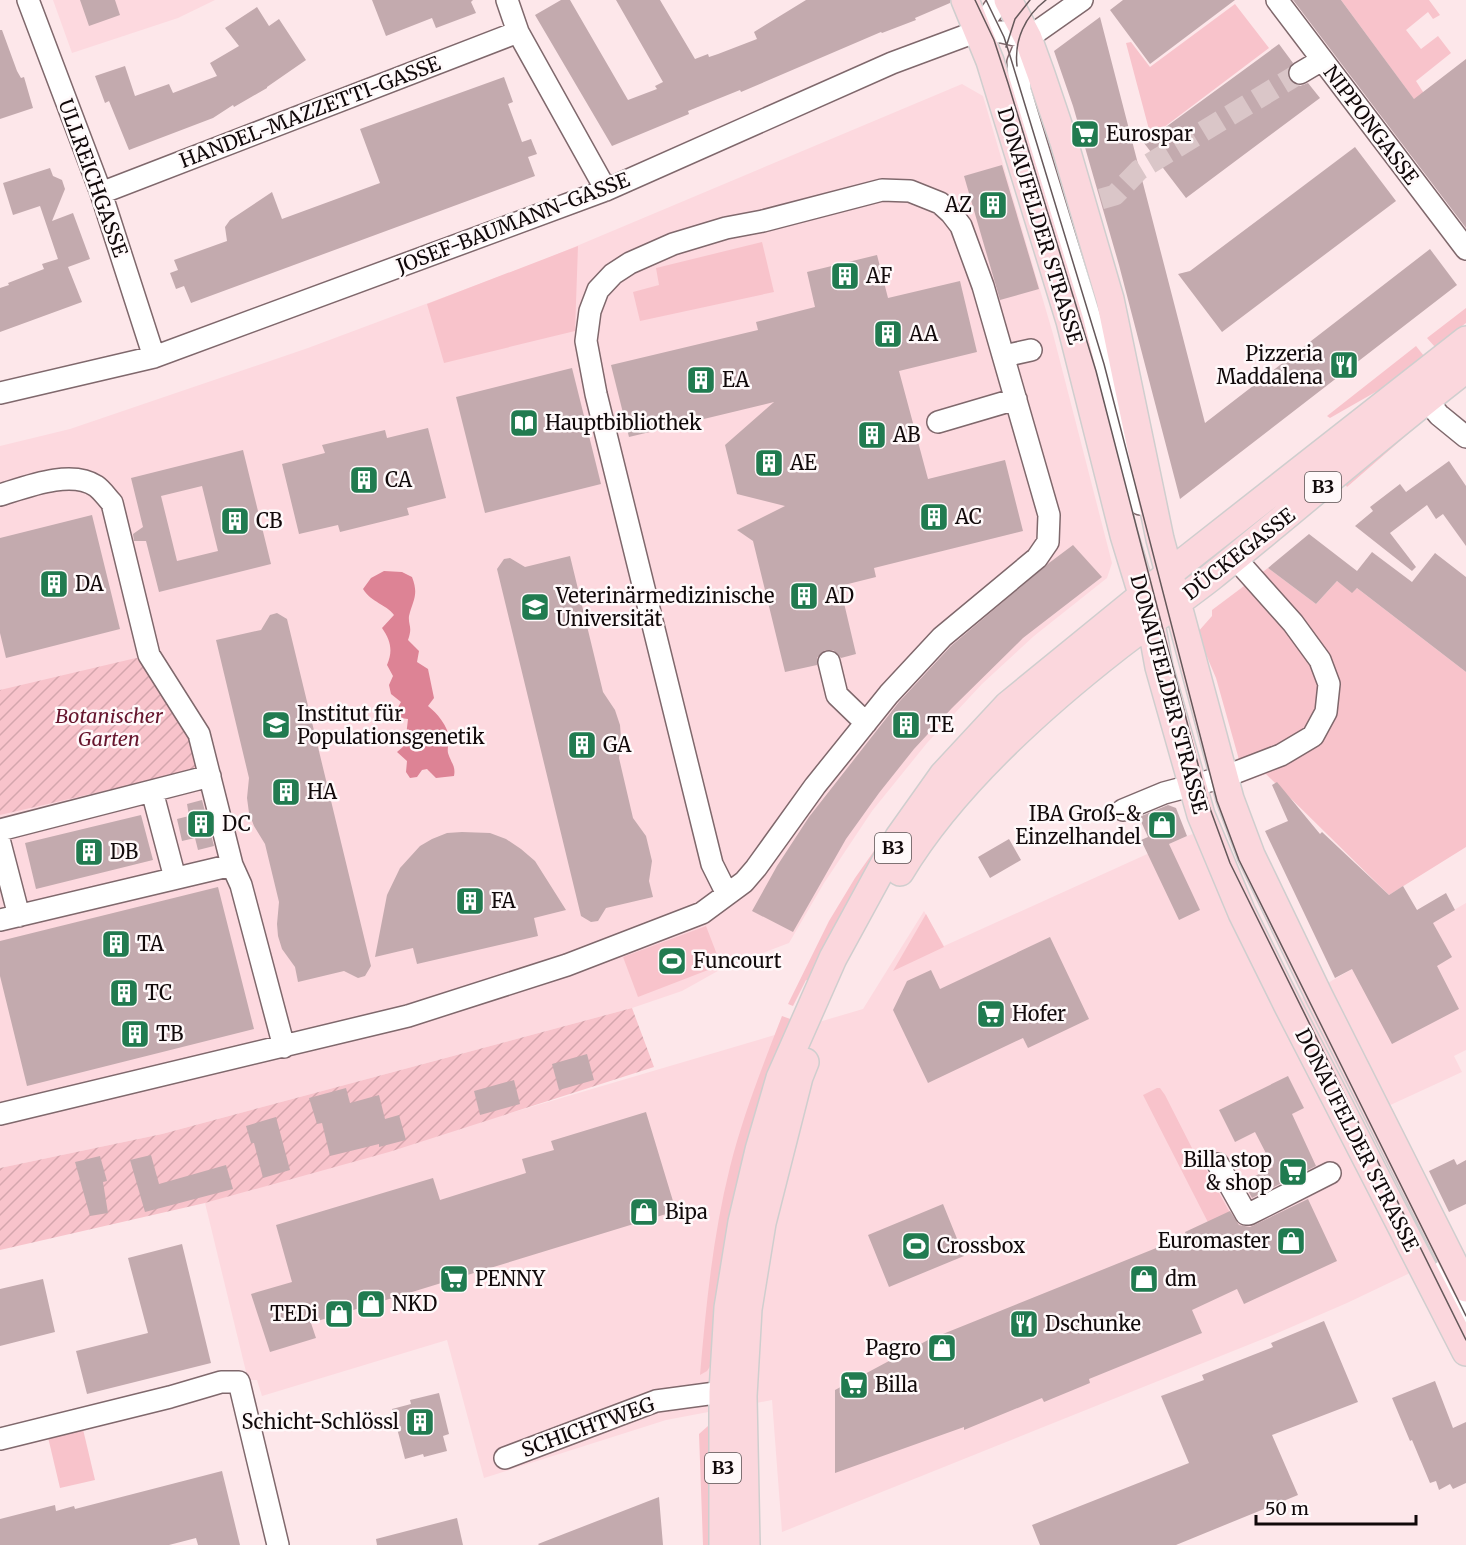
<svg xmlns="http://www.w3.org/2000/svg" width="1466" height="1545" font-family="Merriweather,serif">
<defs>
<pattern id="garden-furrows" width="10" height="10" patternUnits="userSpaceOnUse" patternTransform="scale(1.5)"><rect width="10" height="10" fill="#f8c3cb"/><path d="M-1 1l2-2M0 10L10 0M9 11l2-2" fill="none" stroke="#d4a6ad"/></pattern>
</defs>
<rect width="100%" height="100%" fill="#fde7ea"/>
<!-- built -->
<path fill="#fdd9df" d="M53,0H215L178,18L72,53Z
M962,84L983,96L1053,334L1112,563L1107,578L1034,636L982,684L927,743L872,811L824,883L789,943L725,967L682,991L632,1008L162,1134L0,1168V446L70,429L308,348L541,261Z
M1207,829L1302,998L1466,903V1050L1454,1056L1462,1072L1386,1107L1454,1252L1347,1303L1268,1337L782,1532L772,1400L666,1420L484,1478L447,1340L262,1396L257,1380H248L205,1203L863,1009L924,911L944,946L1187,836Z"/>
<!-- green -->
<path fill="#f8c3cb" d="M1341,0H1429L1440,15L1433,19L1428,12L1406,30L1421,49L1438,36L1451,53L1416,81L1425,95L1416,102Z
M1235,4L1269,48L1151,137L1126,43L1131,42L1150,67Z
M762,242L774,292L640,321L633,292L659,285L656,268Z
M578,246L575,331L444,363L427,304Z
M1466,308V323L1435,347L1427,338Z
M1416,346L1424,356L1379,390L1330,418L1327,416Z
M1424,420L1347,487L1343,481L1412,421Z
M1268,568L1316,604L1337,581L1352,592L1357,588L1466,672V847L1389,895L1266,774L1245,781L1216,678L1197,633L1212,616V610Z
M888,831L811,982L806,980L793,1006L788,1004L829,921L855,878Z
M926,914L944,947L893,971Z
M706,926L721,965L638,997L623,957Z
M782,1016L793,1020L713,1362L707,1371L700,1375C706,1305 713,1235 730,1167C743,1115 763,1065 782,1016Z
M1157,1088H1160L1165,1095L1196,1156L1203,1164L1239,1229L1217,1240L1143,1095Z
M82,1425L95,1480L60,1488L47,1433Z
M708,1426L713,1433L716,1545H703L699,1434Z"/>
<!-- garden -->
<path fill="url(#garden-furrows)" d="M136,658L143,660C164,693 192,727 199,766L195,770L0,815V690Z
M632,1008L654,1067L389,1152L205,1203L0,1250V1168L162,1134Z"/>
<!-- water -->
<path fill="#dd8395" d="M384,571L402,572L412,577C419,595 413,600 409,616C408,626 413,626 408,640L419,651L417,662L428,669L434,698L428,706C437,713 448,726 449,738C449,744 447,748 448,753C451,763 456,766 454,776L436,778L427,769L422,770L417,777L410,778L406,772L407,761L397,752L405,745L408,719L400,718L397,709L401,702L391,694L389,685L393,676L387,665C393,651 391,641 382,628L394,615C386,604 372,603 363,589L371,578Z"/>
<!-- building -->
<path fill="#c3aaae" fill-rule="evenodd" d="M80,0H115L120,15L89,26Z
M372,0H473L471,2L476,13L436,28L432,18L386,36Z
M561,0H570L628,100L657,89L655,86L663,82L616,0H660L695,59L708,54L709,57L718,54L757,39L754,32L806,0H950V3L915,18L916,20L882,33L881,32L741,92L740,90L688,111L689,114L612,146L535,15Z
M1123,0H1235L1150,64L1110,10Z
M1293,0H1341L1414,99L1466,59V228Z
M257,7L269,26L279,19L306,60L267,87V88L234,107L233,105L213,118L129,150L109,101L105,103L95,76L125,66L135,96L169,84L173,93L217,76L210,63L239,46L225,28Z
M1100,17L1205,423L1430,249L1457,285L1180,499L1119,265L1073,106L1054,51Z
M0,30H2L17,71L21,78L24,77L33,108L0,119Z
M1279,44L1293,63L1287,73L1289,80L1300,86L1308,83L1320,98L1186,198L1144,143Z
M504,77L513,102L508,104L522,142L531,139L537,154L528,157L535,176L191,303L184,286L176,289L170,273L178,270L174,260L227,241L225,227L230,220L272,192L282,219L380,183L360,129Z
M1355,147L1396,201L1222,332L1178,274L1190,271Z
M1002,165L1039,289L1000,300L964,176Z
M50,168L53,176L62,180L65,189L52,221L73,213L90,259L68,267L82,302L0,332V288L9,285L8,283L44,269L42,264L58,259L40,206L13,215L3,183Z
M877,255L888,298L960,281L977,352L899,371L928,479L1005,460L1023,531L874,568L876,577L840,586L856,654L841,658L833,650H825L817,658V665L785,672L753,541L737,530L785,506L737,494L725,445L774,402L629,437L611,365L758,330L756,322L815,307L807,272Z
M572,368L601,484L485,513L456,397Z
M428,428L446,498L407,508L409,515L340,532L338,525L299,534L282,464L325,453L322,445L385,430L387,438Z
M243,450L271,564L159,592L146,541H134L133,534L143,527L131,478ZM202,486L218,551L177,561L161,496Z
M1449,461L1466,486V546L1443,514L1436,519L1427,505L1390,533L1416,567L1412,571L1355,526L1373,511L1370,507L1400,484L1406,492Z
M92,515L120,629L6,658L0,633V538Z
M1309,534L1357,571L1372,552L1412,582L1435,553L1466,577V672L1357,588L1352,593L1337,581L1316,604L1268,568Z
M1073,545L1102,577L1023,638L952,708L914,749L879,793L846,839L793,932L752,911L777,866L809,817L899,702L951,646L1049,563Z
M570,556L603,692L615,710L620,725L621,738L619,758L633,818L646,836L652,861L649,881L653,897L606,908L598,921L591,922L581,916L497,569L504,559L510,558L525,567Z
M277,613L287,619L371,966L365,976L358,978L344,971L298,982L295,967L282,949L278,936L277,924L279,902L265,844L254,826L249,813L247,798L249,778L216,640L261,630L270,615Z
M1277,782L1320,834L1322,832L1389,895L1403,886L1417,910L1446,893L1455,910L1433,923L1452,957L1437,966L1459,1009L1392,1044L1352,969L1335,978L1265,831L1288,821L1272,785Z
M202,800L214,846L198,850L195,838L182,841L177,819L189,816L187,804Z
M1168,805L1176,808L1187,836L1169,844L1200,910L1179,920L1141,840L1148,837L1139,817Z
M141,815L153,860L36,889L25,843Z
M462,832L490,833L506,839L521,849L535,861L566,910L534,918L538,936L417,964L413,948L375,957L387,895L400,868L420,846L432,839L447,833Z
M1009,839L1021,860L990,878L978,857Z
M218,887L254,1029L27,1086L0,976V941Z
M1050,937L1089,1019L1028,1048L1023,1038L928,1083L893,1010L907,981L931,970L940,989Z
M587,1054L594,1080L559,1090L552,1064Z
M1288,1076L1304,1108L1292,1114L1316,1166L1252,1198L1243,1182L1273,1167L1255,1132L1235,1142L1219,1110Z
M514,1080L520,1104L480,1115L474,1091Z
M346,1088L350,1103L379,1095L385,1119L399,1115L406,1140L379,1147V1144L330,1156L322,1123L317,1124L309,1098Z
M646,1112L676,1211L311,1323L316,1338L270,1352L251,1294L292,1282L276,1225L433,1178L440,1200L526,1173L522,1159L554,1150L551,1141Z
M276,1117L290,1170L263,1178L254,1143H251L246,1126Z
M151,1155L159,1184L226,1165L233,1189L145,1212L130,1160Z
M100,1156L107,1181L103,1182L108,1213L90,1216L75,1162Z
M1454,1159L1457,1165L1466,1160V1204L1449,1212L1429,1171Z
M1308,1199L1337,1261L1244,1304L1237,1289L1192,1310L1202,1333L1089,1379L1090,1383L1044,1402L1042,1398L964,1430V1427L835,1473V1390L928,1340L1186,1236L1185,1232L1230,1211L1239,1225L1250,1227Z
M943,1204L964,1256L889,1287L868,1235Z
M182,1244L211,1363L87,1394L76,1351L148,1333L128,1258Z
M43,1279L55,1332L0,1346V1289Z
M1324,1321L1358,1402L1272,1435L1298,1495L1176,1545H1040L1032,1525L1189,1463L1161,1396L1204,1380L1202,1375L1273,1347L1271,1343Z
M1435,1381L1453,1428L1466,1422V1483L1453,1489L1450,1484L1439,1490L1436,1481L1430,1483L1412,1440L1410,1441L1392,1398Z
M439,1393L449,1434L443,1436L447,1451L424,1457L423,1454L405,1459L392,1409L411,1404L410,1400Z
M222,1471L240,1545H198L196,1538L169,1545H0V1519L55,1505L56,1511L74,1506L75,1509Z
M659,1497L663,1545H539L538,1544Z
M457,1518L463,1545H377L376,1539Z"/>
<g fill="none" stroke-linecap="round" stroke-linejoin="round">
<!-- minor-tunnel -->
<path stroke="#dac6c8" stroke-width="21" stroke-dasharray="21 10" stroke-linecap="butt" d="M1101,199L1115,195L1139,170L1300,73"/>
<!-- minor casing -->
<g stroke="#7f686c" stroke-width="24">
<path id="minor" d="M28,0L101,193L154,357
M507,0L518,32L606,190
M1277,0L1466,249
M978,31L1002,32L1028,38L1082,0
M1028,38L1018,62L1020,90L1104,364L1140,504
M1300,73L1322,60
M101,193L518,32
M1004,356L1031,350
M1417,389L1439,415L1466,437
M0,393L154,357L606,190L892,63L978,31L1000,0
M938,422L1016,399
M0,495C26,487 71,469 96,486C102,490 107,498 112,503L149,655L199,734L232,865L241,885L284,1047
M829,662L837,695L866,723
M152,791L175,878
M1123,810L1164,793L1224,777L1281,755L1313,736L1326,712L1329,684L1320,660L1293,623L1235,558
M0,830L210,776
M0,843L19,916
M0,920L232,865
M0,1114L408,1016L567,965L702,913L744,882L756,868L815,786L889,694L942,637L1037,558L1048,542L1049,515L983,286L961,226L951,213L940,203L910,191L882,190L763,221L726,228L673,244L630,263L613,274L598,290L590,311L586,341L596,394L712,864L727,894
M1218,1164L1246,1214H1249L1330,1173
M1443,1271L1466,1316
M0,1439L170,1397L221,1382H239L278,1545
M505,1458L656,1401L723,1392L736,1395"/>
</g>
<!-- major casing -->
<g stroke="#cfcece" stroke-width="30">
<path id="major" d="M965,0L990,61L1070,321L1124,535L1151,623L1159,667L1201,815L1242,913L1288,1006L1466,1352
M1008,0L1028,38L1041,74L1064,142L1110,299L1160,539L1230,799L1251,855L1319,996L1466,1288
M900,872C951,787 1038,709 1116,648C1147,624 1179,602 1210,578C1296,509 1379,436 1466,369
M723,1545V1392L728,1308L742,1222L759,1150L780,1078L833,958L899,837L943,775L1008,705L1182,563L1466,340
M746,1545L743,1396L748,1309L762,1223L799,1077L805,1062"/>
</g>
<!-- minor -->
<use href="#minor" stroke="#fff" stroke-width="21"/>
<!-- major -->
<use href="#major" stroke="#fbd7dd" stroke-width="27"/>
<!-- tram -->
<path stroke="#65585a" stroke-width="1.5" d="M975,0L994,40L1008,83L1096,371L1208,803L1230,863L1466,1340
M986,0L1004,37L1011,59L1104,364L1217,801L1239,860L1466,1316
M1006,47L1015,19L1030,0
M1017,66C1014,40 1025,16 1046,0"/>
</g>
<!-- icons -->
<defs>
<g id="supermarket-square" transform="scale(1.5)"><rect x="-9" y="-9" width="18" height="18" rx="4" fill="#217b50" stroke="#fff9fa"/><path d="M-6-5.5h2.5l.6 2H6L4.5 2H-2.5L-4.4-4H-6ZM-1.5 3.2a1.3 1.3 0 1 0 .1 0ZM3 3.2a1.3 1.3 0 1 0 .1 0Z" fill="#fff"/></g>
<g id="building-square" transform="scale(1.5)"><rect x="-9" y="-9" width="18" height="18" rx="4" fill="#217b50" stroke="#fff9fa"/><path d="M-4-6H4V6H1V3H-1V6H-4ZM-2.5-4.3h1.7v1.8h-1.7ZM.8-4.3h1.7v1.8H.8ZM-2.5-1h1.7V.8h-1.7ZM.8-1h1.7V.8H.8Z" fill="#fff"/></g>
<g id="restaurant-square" transform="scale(1.5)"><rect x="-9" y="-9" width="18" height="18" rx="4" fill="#217b50" stroke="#fff9fa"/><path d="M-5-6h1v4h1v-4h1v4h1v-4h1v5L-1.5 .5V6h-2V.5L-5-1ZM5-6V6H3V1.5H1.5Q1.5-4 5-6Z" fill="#fff"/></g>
<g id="library-square" transform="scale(1.5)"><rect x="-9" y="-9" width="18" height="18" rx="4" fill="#217b50" stroke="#fff9fa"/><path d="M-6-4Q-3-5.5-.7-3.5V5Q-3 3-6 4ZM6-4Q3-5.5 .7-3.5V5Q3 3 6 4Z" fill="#fff"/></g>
<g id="university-square" transform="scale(1.5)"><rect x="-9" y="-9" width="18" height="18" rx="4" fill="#217b50" stroke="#fff9fa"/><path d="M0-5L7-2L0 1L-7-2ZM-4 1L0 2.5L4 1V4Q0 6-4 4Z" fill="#fff"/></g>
<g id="school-square" transform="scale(1.5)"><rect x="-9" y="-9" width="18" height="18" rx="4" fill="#217b50" stroke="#fff9fa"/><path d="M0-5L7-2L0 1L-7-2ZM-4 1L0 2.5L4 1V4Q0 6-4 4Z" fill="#fff"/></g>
<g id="shop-square" transform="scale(1.5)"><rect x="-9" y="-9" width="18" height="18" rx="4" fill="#217b50" stroke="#fff9fa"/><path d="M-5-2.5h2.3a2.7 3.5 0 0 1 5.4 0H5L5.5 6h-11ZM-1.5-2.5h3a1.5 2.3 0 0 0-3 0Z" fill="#fff"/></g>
<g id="stadium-square" transform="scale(1.5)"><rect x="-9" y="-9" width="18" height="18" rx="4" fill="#217b50" stroke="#fff9fa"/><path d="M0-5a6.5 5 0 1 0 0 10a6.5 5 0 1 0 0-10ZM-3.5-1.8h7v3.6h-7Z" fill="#fff"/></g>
</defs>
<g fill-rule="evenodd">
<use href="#supermarket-square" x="1085" y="134"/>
<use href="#building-square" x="993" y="205"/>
<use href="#building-square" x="845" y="276"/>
<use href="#building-square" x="888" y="334"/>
<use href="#restaurant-square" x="1344" y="365"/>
<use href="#building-square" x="701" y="380"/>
<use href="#library-square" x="524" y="423"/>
<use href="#building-square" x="872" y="435"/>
<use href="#building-square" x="769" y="463"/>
<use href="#building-square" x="364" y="480"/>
<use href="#building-square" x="934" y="517"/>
<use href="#building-square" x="235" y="521"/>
<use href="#building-square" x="54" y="584"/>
<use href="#building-square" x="804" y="596"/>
<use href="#university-square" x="535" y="607"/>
<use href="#school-square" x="276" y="725"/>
<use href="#building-square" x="906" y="725"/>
<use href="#building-square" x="582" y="745"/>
<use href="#building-square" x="286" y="792"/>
<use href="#building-square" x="201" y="824"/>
<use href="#shop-square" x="1162" y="825"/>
<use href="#building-square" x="89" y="852"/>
<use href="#building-square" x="470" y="901"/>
<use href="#building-square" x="116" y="944"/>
<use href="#stadium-square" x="672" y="961"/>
<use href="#building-square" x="124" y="993"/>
<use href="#supermarket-square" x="991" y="1014"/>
<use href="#building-square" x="135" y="1034"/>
<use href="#supermarket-square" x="1293" y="1172"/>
<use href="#shop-square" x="644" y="1212"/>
<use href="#shop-square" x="1291" y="1241"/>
<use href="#stadium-square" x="916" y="1246"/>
<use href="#supermarket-square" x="454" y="1279"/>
<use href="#shop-square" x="1144" y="1279"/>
<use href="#shop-square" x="371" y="1304"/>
<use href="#shop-square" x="339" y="1314"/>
<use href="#restaurant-square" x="1024" y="1324"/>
<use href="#shop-square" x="942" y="1348"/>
<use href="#supermarket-square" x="854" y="1385"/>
<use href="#building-square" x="420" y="1422"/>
</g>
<g text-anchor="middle" stroke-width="5" stroke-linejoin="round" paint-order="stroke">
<!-- shield labels -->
<g fill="#fff9fa" stroke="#585152" stroke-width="1.5">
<rect x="1305" y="472" width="36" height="30" rx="4.5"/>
<rect x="875" y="833" width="36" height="30" rx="4.5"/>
<rect x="705" y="1453" width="36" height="30" rx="4.5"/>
</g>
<g font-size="18" font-weight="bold" fill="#11090a">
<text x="1323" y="493">B3</text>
<text x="893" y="854">B3</text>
<text x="723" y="1474">B3</text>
</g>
<!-- street labels -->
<g font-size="20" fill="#11090a" stroke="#fff9fa">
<text transform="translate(310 112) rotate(-21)" y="7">HANDEL-MAZZETTI-GASSE</text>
<text transform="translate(1371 125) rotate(53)" y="7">NIPPONGASSE</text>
<text transform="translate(93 178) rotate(70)" y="7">ULLREICHGASSE</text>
<text transform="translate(513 223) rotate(-21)" y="7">JOSEF-BAUMANN-GASSE</text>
<text transform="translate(1040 226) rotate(73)" y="7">DONAUFELDER STRASSE</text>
<text transform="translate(1239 554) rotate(-38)" y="7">DÜCKEGASSE</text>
<text transform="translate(1169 694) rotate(75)" y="7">DONAUFELDER STRASSE</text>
<text transform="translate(1357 1140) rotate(63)" y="7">DONAUFELDER STRASSE</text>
<text transform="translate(588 1427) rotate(-20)" y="7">SCHICHTWEG</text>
</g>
<!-- poi labels -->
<g font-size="20" fill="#11090a" stroke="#fff9fa" text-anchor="start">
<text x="1106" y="141">Eurospar</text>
<text x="972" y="212" text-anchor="end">AZ</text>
<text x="866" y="283">AF</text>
<text x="909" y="341">AA</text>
<text x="1323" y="361" text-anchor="end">Pizzeria<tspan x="1323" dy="23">Maddalena</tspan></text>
<text x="722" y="387">EA</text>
<text x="545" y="430">Hauptbibliothek</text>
<text x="893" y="442">AB</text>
<text x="790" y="470">AE</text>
<text x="385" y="487">CA</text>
<text x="955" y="524">AC</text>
<text x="256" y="528">CB</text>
<text x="75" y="591">DA</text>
<text x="556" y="603">Veterinärmedizinische<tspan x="556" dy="23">Universität</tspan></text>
<text x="825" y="603">AD</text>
<text x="297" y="721">Institut für<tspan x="297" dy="23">Populationsgenetik</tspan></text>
<text x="927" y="732">TE</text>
<text x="603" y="752">GA</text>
<text x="307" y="799">HA</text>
<text x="1141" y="821" text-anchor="end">IBA Groß-&amp;<tspan x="1141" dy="23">Einzelhandel</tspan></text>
<text x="222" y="831">DC</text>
<text x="110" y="859">DB</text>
<text x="491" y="908">FA</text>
<text x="137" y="951">TA</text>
<text x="693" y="968">Funcourt</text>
<text x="145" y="1000">TC</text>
<text x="1012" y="1021">Hofer</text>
<text x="156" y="1041">TB</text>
<text x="1272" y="1167" text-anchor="end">Billa stop<tspan x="1272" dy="23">&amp; shop</tspan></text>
<text x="665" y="1219">Bipa</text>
<text x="1270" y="1248" text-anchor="end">Euromaster</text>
<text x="937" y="1253">Crossbox</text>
<text x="475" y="1286">PENNY</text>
<text x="1165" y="1286">dm</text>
<text x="392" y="1311">NKD</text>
<text x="318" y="1321" text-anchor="end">TEDi</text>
<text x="1045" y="1331">Dschunke</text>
<text x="921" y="1355" text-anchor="end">Pagro</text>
<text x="875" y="1392">Billa</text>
<text x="399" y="1429" text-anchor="end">Schicht-Schlössl</text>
</g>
<!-- park labels -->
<g font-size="20" font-style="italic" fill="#66152d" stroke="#fff9fa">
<text x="109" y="723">Botanischer<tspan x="109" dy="23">Garten</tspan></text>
</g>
</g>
<!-- scale -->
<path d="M1256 1515v9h160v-9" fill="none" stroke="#11090a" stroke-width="3"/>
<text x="1265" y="1515" font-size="18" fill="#11090a" stroke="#fff9fa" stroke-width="4.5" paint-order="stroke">50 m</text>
</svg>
